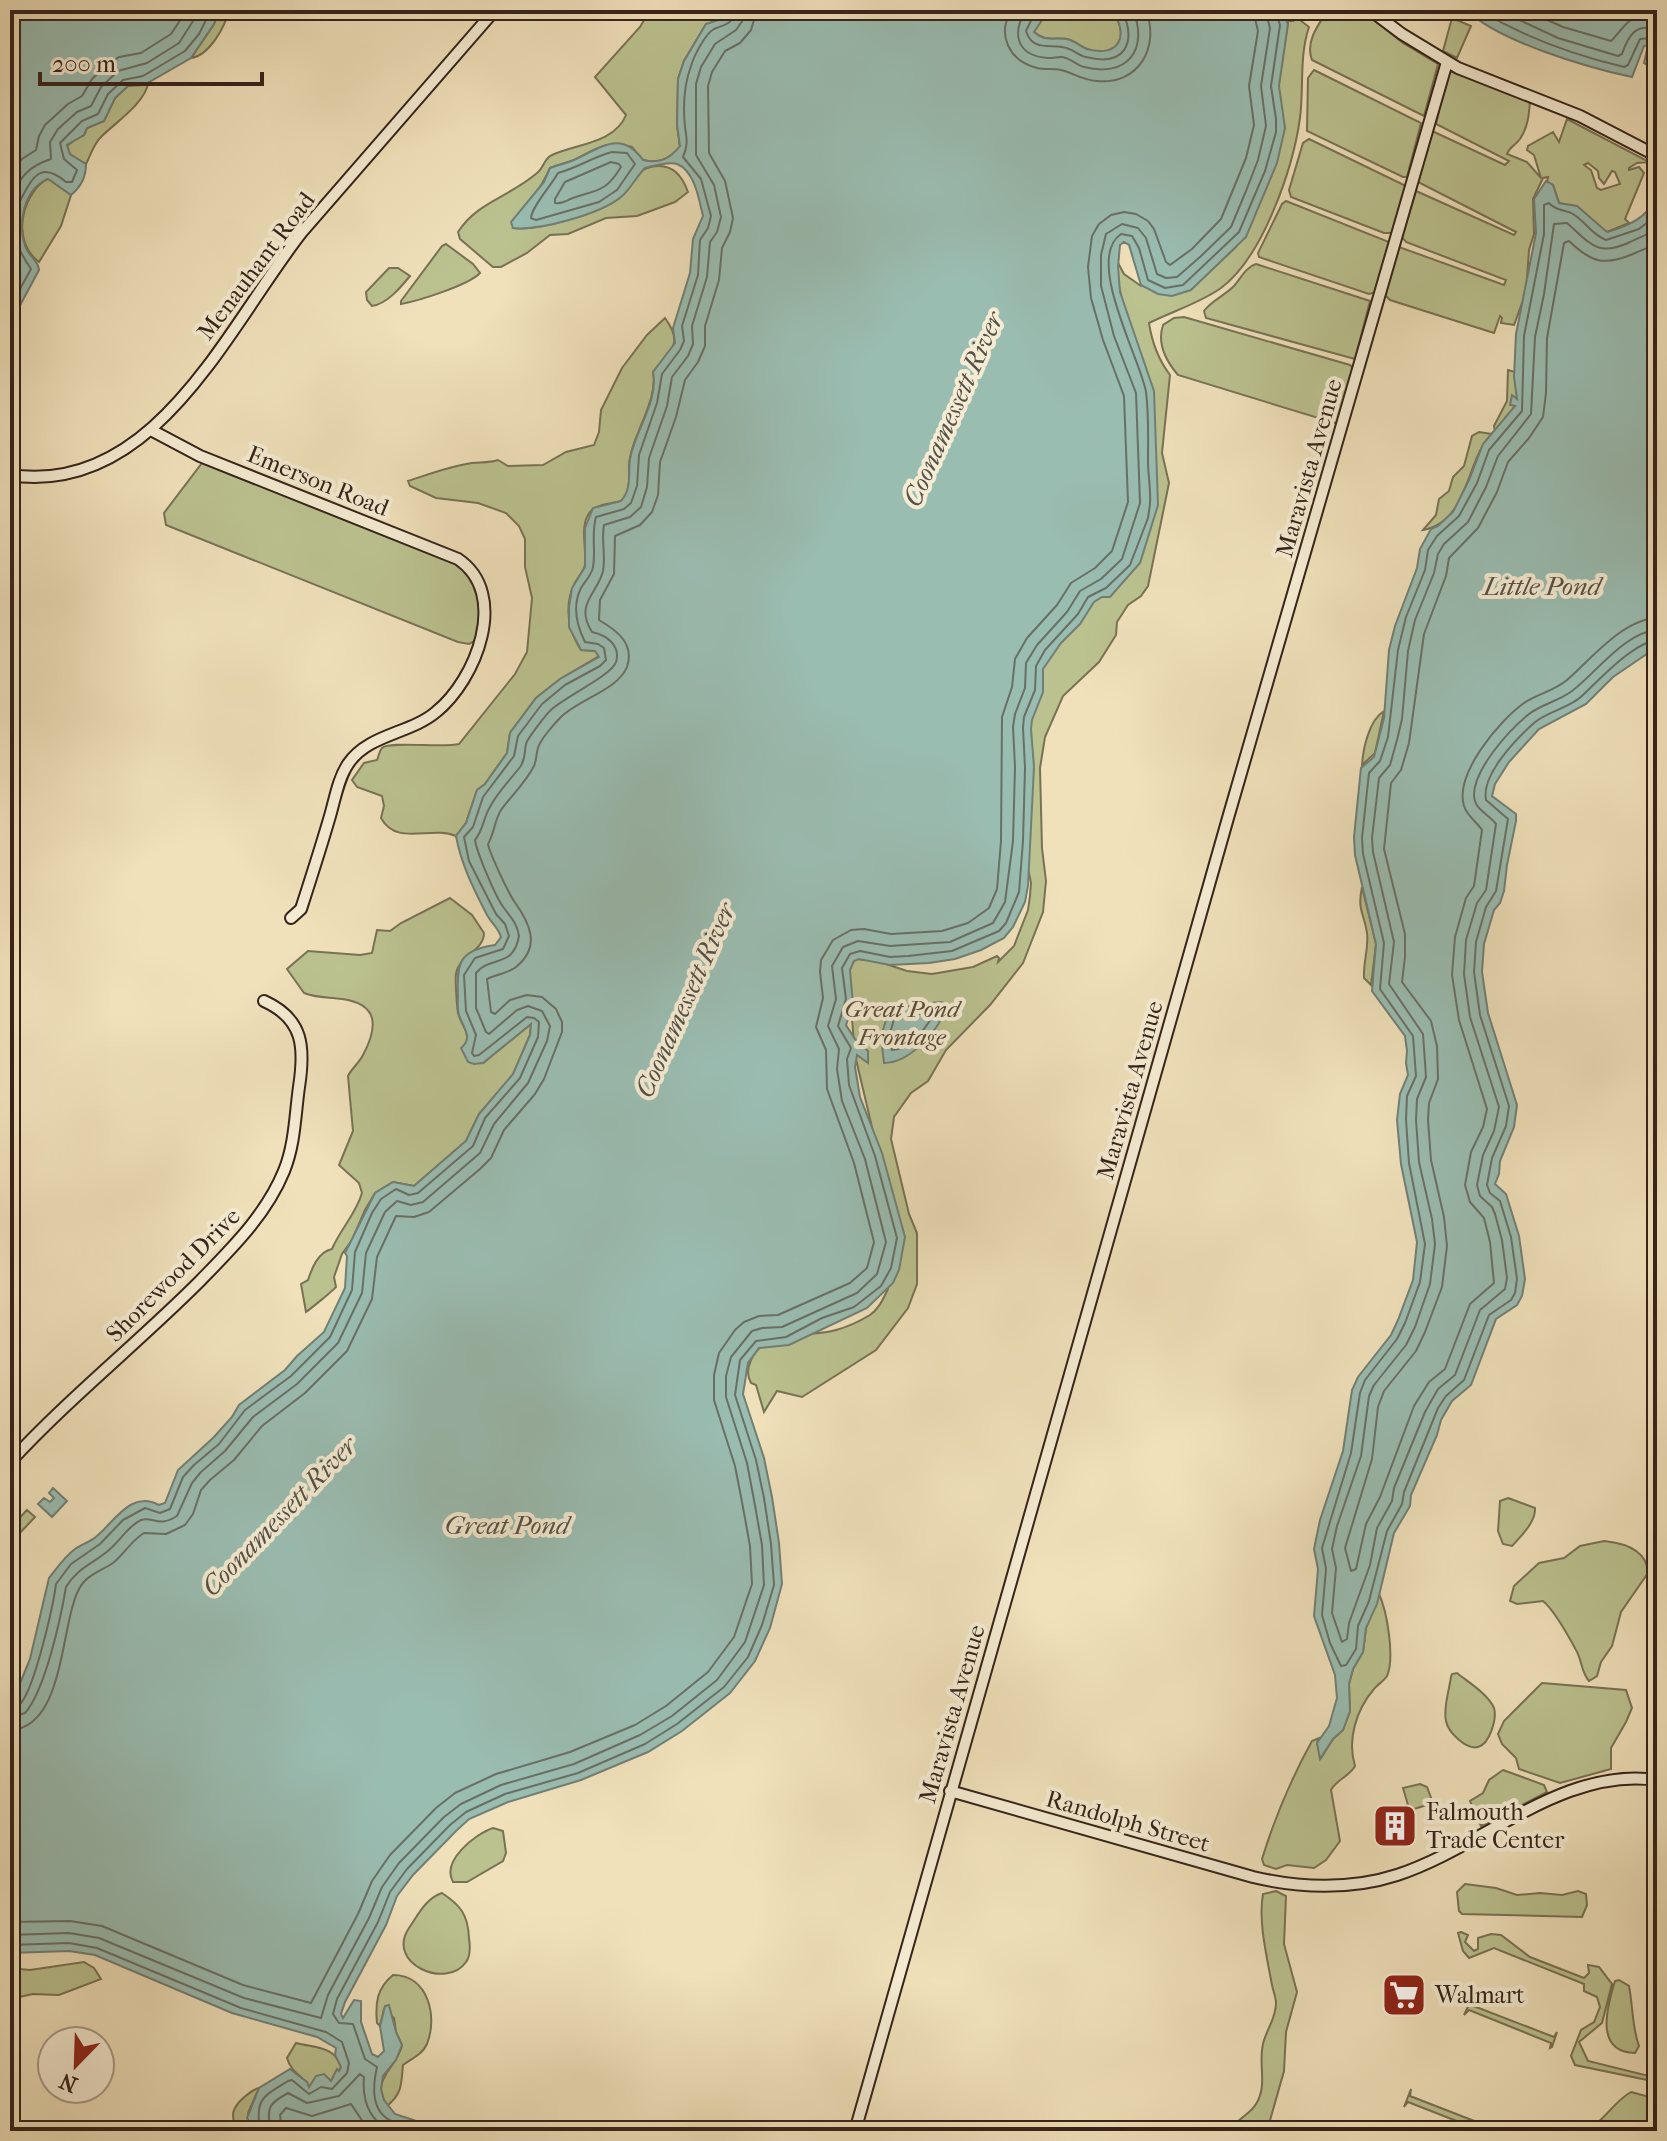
<svg xmlns="http://www.w3.org/2000/svg" width="1667" height="2141" font-family="'IM FELL French Canon',serif">
<rect width="100%" height="100%" fill="#f0e1bb"/>
<filter id="stains"><feTurbulence type="fractalNoise" baseFrequency=".0025" numOctaves="4"/><feColorMatrix values="0 0 0 0 .2 0 0 0 0 .09 0 0 0 0 .02 0 0 0 .5 -.17"/></filter>
<radialGradient id="worn" r=".72"><stop offset=".6" stop-color="#630" stop-opacity="0"/><stop offset="1" stop-color="#630" stop-opacity=".3"/></radialGradient>
<!-- green -->
<path fill="#bbc290" stroke="#787255" stroke-width="2" fill-rule="evenodd" d="M219,10H229C225,27 209,56 191,58L214,24Z
M654,10H729L722,19L706,24L684,61L678,79L677,125L680,147C669,159 659,164 643,160L632,147C610,139 595,149 576,159C568,163 559,164 550,168C541,190 525,207 513,228C539,231 604,213 623,195C631,188 637,171 647,168C669,161 681,172 688,192L675,202L637,216L606,218L568,234L550,235L527,253L501,267H493L487,262L460,239L458,232C477,202 511,196 537,173C544,168 544,158 552,155C576,144 615,143 626,115L595,77L640,27L647,15Z
M1043,10H1112C1127,31 1125,56 1093,51C1084,49 1078,43 1070,40C1056,36 1047,43 1034,32L1044,13Z
M1287,10L1309,27C1299,57 1304,87 1300,118C1293,168 1263,257 1221,288C1200,303 1173,311 1149,323C1152,343 1158,359 1170,375L1162,453L1169,483L1148,586L1141,596L1128,605L1117,622L1116,635L1099,662L1063,696L1045,737L1040,768L1042,848L1046,881L1043,912L1023,963L990,1005L946,1050L928,1081L911,1093L894,1117L891,1139L909,1214L917,1233V1284L908,1308L876,1350L802,1397L777,1391L764,1412L756,1385L751,1383C747,1375 747,1369 751,1360C765,1328 809,1338 836,1330C847,1327 860,1321 870,1315C879,1309 883,1299 888,1289L875,1140L855,1055L847,958L877,961L907,971L932,974L973,967L997,956L999,958L998,962L1014,946L1028,910L1030,896L1031,883L1024,850L1025,738L1046,649L1139,371L1110,248L1124,274L1141,286L1204,277L1236,247L1267,186L1275,163L1282,111L1276,81L1281,69L1288,21H1293Z
M1328,10H1361L1403,43L1438,64L1424,116L1312,60C1305,42 1318,25 1328,10Z
M1452,18L1471,26L1457,58L1443,51Z
M1314,70L1421,123L1407,177H1403L1307,131L1308,78Z
M1451,72H1457L1530,101C1529,115 1528,127 1520,139C1515,146 1510,146 1507,154L1527,162L1541,178L1534,155L1527,150L1528,146L1553,132L1559,142L1567,119L1657,166V187L1655,170L1649,162L1637,163L1629,168V170L1639,167L1644,173L1625,219L1629,223L1607,232L1595,225L1579,208L1559,203L1553,185L1547,183L1548,177L1543,178L1533,199L1534,234L1529,250L1526,292L1514,325L1501,323L1502,318L1500,316L1494,333L1390,300L1385,295L1399,247L1504,285L1506,280L1406,242L1402,237L1416,191L1514,235L1516,232L1418,182L1432,131L1505,165L1509,161L1436,124L1447,75ZM1588,163L1598,171L1599,178L1604,184L1612,171L1615,172L1620,184L1601,190L1597,188L1591,170L1584,165Z
M148,83C146,102 115,123 102,136C93,144 91,155 86,164L70,155L67,146L79,136L84,135L87,128L104,121L115,98L128,86Z
M1309,139L1404,185L1406,188L1393,233H1384L1291,197L1289,190L1303,143Z
M46,179H51L71,195L61,226L39,262C12,242 20,198 46,179Z
M1286,201L1389,242L1376,292L1369,294L1259,257L1258,253L1282,204Z
M446,244L473,264L480,273C469,285 418,301 401,304V301L442,246Z
M1256,264L1370,301L1355,359L1206,318L1204,311C1211,301 1224,296 1234,286C1241,278 1246,267 1256,264Z
M389,268H398L410,276C401,287 387,304 372,306L367,300L366,292Z
M1184,317L1350,365L1353,368L1338,424L1178,375C1166,361 1157,343 1163,325L1174,318Z
M665,318C684,344 671,350 653,372C659,400 631,436 629,465C629,479 631,491 621,501C612,504 599,503 592,510C578,523 587,548 585,564C584,573 577,577 574,585C564,606 568,630 581,650L595,651L599,656L560,679L536,698L510,733L507,753L485,784L477,790L466,823L456,836C431,825 397,847 381,818L384,806L382,796L357,787L352,780L364,763L377,760C379,756 379,751 382,748C388,741 444,748 459,744L515,674L527,652L532,598L525,567V539L519,526L506,513L478,503L436,498L410,486L408,481C430,474 450,466 472,463C481,462 489,463 498,460L508,466L543,465L566,452L594,445L599,432L601,410L622,368L647,335Z
M1508,370L1515,372C1515,385 1520,397 1514,408C1507,423 1490,433 1482,447C1466,475 1463,523 1423,530L1436,515L1439,499L1449,491L1453,477L1464,466L1472,436L1479,432L1492,434L1495,431L1494,426L1507,401Z
M202,463L463,566L478,588L480,626L475,641L469,644L458,642L166,525L164,513Z
M1384,711L1375,753L1362,765C1363,749 1369,720 1384,711Z
M1362,887L1376,944L1371,985L1364,978C1363,963 1369,947 1367,933C1364,912 1357,911 1362,887Z
M450,898L472,915L484,933C484,951 459,955 456,974C455,980 457,1008 458,1013C461,1025 470,1031 466,1044L483,1063L531,1024L530,1035L513,1075L479,1114L466,1141L414,1186L393,1182L375,1193L365,1210L352,1240L342,1254L334,1277L336,1287C334,1290 309,1310 306,1312L301,1284L308,1280C312,1268 318,1252 332,1249C341,1228 356,1214 362,1193L359,1183L339,1165L353,1131L348,1076C352,1068 359,1063 363,1055C378,1027 379,1004 342,999C329,997 316,998 304,993L287,969L308,951L360,955L372,953L377,930L390,931L401,923Z
M1508,1498L1535,1508C1536,1522 1521,1536 1512,1546L1503,1544L1498,1531L1500,1501Z
M27,1510L35,1517L17,1536L10,1528Z
M1604,1541C1624,1543 1647,1550 1648,1573L1621,1612L1612,1646L1601,1662L1597,1676L1589,1681C1581,1672 1582,1660 1576,1650C1569,1637 1554,1610 1543,1601L1517,1604L1510,1601L1514,1586L1539,1563L1564,1558L1580,1546Z
M1379,1594C1387,1611 1395,1658 1387,1676C1384,1681 1378,1684 1374,1689C1356,1710 1347,1740 1355,1766C1349,1777 1337,1779 1331,1790L1340,1841L1326,1860L1314,1868L1287,1865L1276,1869L1264,1865L1262,1859C1275,1817 1291,1779 1312,1741L1319,1738L1317,1743L1321,1758L1333,1739L1343,1730L1350,1711L1349,1684L1353,1669L1363,1652L1366,1628Z
M1457,1673C1468,1682 1488,1694 1494,1708C1497,1718 1490,1744 1478,1747C1466,1750 1448,1732 1446,1721C1443,1708 1449,1691 1451,1677L1452,1674Z
M1542,1683L1626,1690L1632,1708L1626,1722L1611,1748V1769L1560,1783L1519,1769L1516,1758L1502,1744L1498,1734L1504,1721Z
M1503,1770L1544,1785L1547,1792L1481,1826L1470,1801L1483,1793L1489,1780Z
M1420,1784L1427,1787L1433,1803L1395,1815L1393,1810L1408,1805L1403,1788Z
M493,1828L503,1831L506,1853L503,1861L467,1882H453C441,1861 475,1834 493,1828Z
M1465,1884L1496,1888L1517,1895L1540,1893L1562,1895L1578,1891L1586,1894L1587,1905L1582,1917L1462,1914L1459,1911L1457,1892Z
M1276,1891L1286,1896L1284,1944L1297,1992L1286,2032L1284,2071L1267,2131H1232C1236,2118 1250,2115 1256,2104C1268,2085 1258,2065 1263,2044C1266,2030 1276,2019 1276,2003C1276,1997 1273,1991 1272,1985C1267,1957 1258,1922 1263,1894Z
M442,1893C460,1905 468,1914 469,1938C470,1945 471,1956 466,1962C447,1990 385,1964 409,1928C418,1915 426,1898 442,1893Z
M1461,1932L1468,1935L1465,1942L1474,1951L1478,1949V1938L1491,1934L1501,1935L1530,1957L1584,1978L1589,1973L1588,1965L1599,1967L1612,1984L1602,2023L1579,2042L1588,2061L1657,2078V2082L1575,2065L1571,2056L1581,2030L1594,2022L1600,2007L1597,1997L1584,1991V1984L1494,1948L1469,1958L1463,1951L1458,1933Z
M84,1962L94,1968L101,1979L59,1995L33,1994L10,1999V1968L30,1970Z
M393,1975C428,1975 438,2016 427,2044C422,2055 412,2058 403,2065C401,2083 403,2093 387,2106C369,2079 397,2069 402,2045L396,2032L394,2018L384,2009L380,2026L377,2023C375,2003 377,1988 393,1975Z
M1619,1980L1629,1986C1633,2006 1632,2027 1639,2046L1635,2053C1594,2052 1607,2007 1615,1981Z
M1472,1998L1471,2005L1554,2037L1557,2032L1552,2047L1550,2048L1551,2043L1469,2010L1464,2015Z
M296,2043C315,2048 335,2046 341,2067L339,2071L337,2070L331,2081L325,2078L309,2088C304,2075 292,2075 287,2058Z
M259,2088L248,2113L254,2131H236C235,2125 231,2117 234,2110C237,2102 251,2090 259,2088Z
M1411,2089L1410,2096L1500,2131H1482L1408,2102L1404,2107Z
M1631,2092L1657,2099V2131H1586C1605,2121 1613,2102 1631,2092Z"/>
<!-- water -->
<path fill="#9abdb2" stroke="#727f75" stroke-width="2" d="M10,10H219L214,24L191,58L144,85L128,86L115,98L104,121L87,128L84,135L67,145L70,154L86,164C86,176 81,187 71,195L48,179C23,190 17,225 26,248C30,258 38,259 39,270L10,324Z
M729,10H1043L1044,17L1034,32C1046,43 1056,36 1070,40C1076,42 1081,47 1087,49C1119,58 1130,36 1112,10H1281L1288,24L1279,86L1285,128L1277,163L1246,237L1191,290L1172,296L1158,294L1141,285L1129,245L1124,242L1120,245L1118,267L1120,292L1154,391L1158,505L1140,563L1110,597H1102L1094,602L1080,624L1061,643L1043,669V692L1032,720L1031,729L1034,767L1028,886L1025,902L1013,927L1004,938L981,950L955,959L929,963L890,965L859,959L854,961L850,970L853,1005L846,1025L855,1039L868,1051V1063L857,1055L855,1067L860,1097L882,1153L905,1237L899,1270L893,1283L867,1308L789,1345L759,1348L748,1363L743,1394L764,1458L772,1497L779,1543L782,1584L770,1628L755,1661L730,1693L682,1731L648,1752L581,1780L508,1802L469,1819L456,1831L413,1875L397,1896L386,1925L345,2002L341,2014L343,2018L354,2000L361,2001V2022L372,2054L378,2057L384,2051L380,2026L385,2006L389,2005L396,2032L402,2045L396,2060L383,2076L381,2089L384,2100L395,2114L416,2121L431,2131H254L247,2118L259,2088L290,2069L307,2082L309,2087L316,2076L324,2074L331,2081L337,2069L339,2071L341,2067L335,2055L336,2048L317,2037L232,2013L95,1955L69,1951L10,1953V1708L30,1659L49,1578C57,1568 64,1557 75,1549C82,1544 90,1542 97,1536C115,1521 131,1490 159,1505L165,1503L178,1470L213,1438L232,1417L239,1405L285,1370L297,1356L324,1332L345,1288L347,1256L345,1253L375,1193L393,1182L414,1186L466,1141L479,1114L513,1074L530,1035L531,1024L483,1063L474,1064L468,1062L461,1048C474,1037 463,1028 459,1015C457,1009 458,1003 458,996C456,962 460,950 495,945L501,937C498,927 492,924 487,915C474,890 461,864 456,836L466,823L477,790L485,784L507,753L510,733L536,698L560,679L599,657L595,651L581,650L569,627V607L572,588L585,567V528L593,508L621,501C632,489 628,474 630,459C635,431 659,400 653,372L675,343L673,328L690,273L693,239L703,216C699,200 695,171 677,164C670,161 653,166 645,168C636,177 630,190 621,197C600,214 539,231 513,228L511,222L544,182L550,168C557,165 563,164 569,162C598,151 619,127 643,160C659,164 670,159 680,146L677,125L678,79L684,61L706,24L722,19Z
M1467,10H1657V71L1644,63L1648,45L1644,46L1632,77C1589,68 1497,41 1467,10Z
M1546,181L1553,185L1559,203L1577,206L1607,232C1628,226 1647,218 1657,197V647L1613,677L1586,704L1539,729L1509,762L1495,784L1492,796L1516,814V821L1507,865L1504,891L1500,903L1494,910L1484,944L1482,972L1488,1013L1517,1105L1514,1127L1500,1161L1499,1174L1495,1184L1506,1194L1519,1236L1525,1279L1522,1296L1517,1305L1496,1319L1471,1385L1452,1401L1441,1420L1437,1435L1411,1495L1410,1506L1394,1533L1377,1604L1366,1628L1363,1652L1353,1669L1349,1684L1350,1711L1343,1730L1333,1739L1320,1759L1317,1743L1329,1726L1337,1698L1335,1675L1314,1616L1318,1569L1314,1549L1320,1520L1343,1451L1352,1390L1358,1377L1391,1335L1398,1320L1413,1280L1417,1242L1401,1164L1397,1120L1400,1094L1408,1075L1406,1063L1407,1051L1405,1036L1372,991L1376,944L1355,855L1354,837L1361,768L1374,757L1384,718L1389,650L1395,626L1417,568L1420,549L1431,529L1438,526L1453,512L1469,480L1483,444L1515,406L1510,405L1512,395L1517,399L1514,377L1516,334L1536,233L1534,199Z
M941,1002L947,1004C941,1029 910,1063 884,1063L881,1037L888,1013L914,1005Z
M53,1488L67,1501L52,1517L38,1504L44,1498L50,1502L54,1498L49,1493Z"/>
<g fill="none" stroke-linecap="round" stroke-linejoin="round">
<!-- shore -->
<path stroke="#687066" stroke-width="2" d="M1012,10C996,34 1009,61 1037,68C1045,70 1054,68 1061,70C1074,73 1081,80 1097,81C1139,85 1160,47 1146,10
M1026,10C1011,34 1017,56 1048,58C1053,58 1057,57 1061,57C1069,57 1076,65 1084,67C1127,78 1149,50 1133,10
M1036,10L1026,31C1033,54 1054,42 1069,49C1075,51 1080,56 1086,57C1125,67 1137,43 1122,10
M1479,10C1524,37 1573,55 1624,67L1628,65L1640,39L1651,38L1657,46
M1498,10L1558,38L1618,56L1622,54C1628,36 1636,22 1657,30
M1525,10L1563,27L1611,41C1626,26 1629,11 1657,17
M612,152L627,153L635,164L617,190L599,202L536,220L531,218C532,206 551,186 558,173C577,168 593,157 612,152Z
M611,162L619,164L621,167C605,193 598,189 573,198C565,201 563,204 555,203V199L565,182Z
M10,172L22,159L36,150L39,136L45,125L68,104L82,96L92,79L107,65L119,57L141,53L171,34L187,10
M10,198C20,177 29,166 51,159L50,142L58,129L77,112L91,106L101,87L118,71L147,63L179,43L200,10
M1657,215L1639,229L1606,240C1592,235 1586,222 1573,214C1565,209 1557,212 1549,203L1544,205V234L1524,336L1522,411L1489,450L1477,483L1459,516L1437,536L1428,550L1425,570L1406,617L1398,650L1388,737L1380,761L1369,773L1362,838L1363,854L1384,943L1380,989L1413,1036L1416,1076L1407,1096L1406,1120L1409,1163L1425,1244L1420,1282L1405,1323L1397,1339L1365,1380L1360,1393L1351,1453L1322,1548L1326,1569L1322,1615L1330,1643L1341,1666L1346,1665L1356,1649L1358,1626L1369,1601L1387,1531L1402,1504L1404,1492L1438,1408L1446,1396L1464,1380L1489,1315L1511,1300L1515,1293L1517,1279L1511,1237L1500,1201L1490,1193L1487,1185L1492,1158L1506,1126L1509,1106L1480,1015L1474,972L1476,942L1486,907L1496,891L1508,819L1486,800C1481,775 1516,739 1534,723C1547,711 1569,709 1583,695C1600,679 1633,643 1657,640
M1657,229C1647,235 1638,238 1628,243C1597,257 1590,243 1567,223L1554,224L1544,294L1535,337L1531,414L1498,456L1486,487L1468,522L1444,544L1438,554L1434,573L1415,620L1408,651L1402,719L1397,740L1390,765L1379,778L1372,838L1373,852L1394,942L1389,984L1423,1034L1426,1077L1417,1099L1416,1120L1419,1162L1432,1219L1435,1244L1430,1284L1415,1327L1406,1345L1374,1385L1369,1396L1361,1456L1337,1526L1332,1549L1336,1568L1332,1613L1342,1642L1347,1639L1349,1623L1370,1565L1377,1528L1392,1501L1394,1488L1425,1412L1438,1389L1455,1375L1480,1310L1505,1289L1507,1278L1502,1240L1495,1214L1492,1207L1480,1196L1477,1185L1483,1155L1494,1131L1499,1107L1470,1017L1464,974L1466,940L1477,903L1486,890L1496,824C1489,814 1474,810 1474,795C1474,769 1509,730 1529,714C1542,704 1559,701 1572,691C1596,673 1625,632 1657,630
M1657,243C1649,248 1641,250 1633,254C1604,266 1592,263 1569,241L1564,243L1547,338L1546,393L1543,417L1529,438L1508,462L1497,492L1478,528L1449,558L1446,576L1424,634L1409,743L1401,770L1391,783L1384,849L1405,934V957L1402,982L1431,1021L1437,1046L1438,1079L1429,1103L1428,1120L1431,1160L1444,1217L1447,1246L1442,1287L1425,1332L1416,1351L1384,1391L1378,1407L1372,1459L1345,1548L1351,1571L1356,1569L1366,1524L1380,1497L1414,1406L1429,1382L1445,1369L1470,1304L1494,1283L1490,1242L1484,1218L1470,1202L1465,1185L1471,1152L1483,1127L1487,1109L1459,1020L1452,975L1455,937L1466,898L1474,886L1482,830C1477,822 1467,816 1464,806C1454,774 1500,720 1524,703C1537,694 1554,691 1567,680C1591,659 1623,619 1657,618
M10,307L31,269C20,253 12,237 13,216C13,210 18,205 21,199C33,176 41,161 66,182H72L77,170L64,159L60,143L82,121L98,114L108,94L123,80L143,76L185,51L199,34L211,10
M928,1012L932,1017C924,1031 908,1050 892,1050L889,1037L894,1019Z
M10,1708C17,1707 17,1709 21,1703C35,1686 53,1607 56,1584L71,1564L100,1544L123,1520L145,1508L160,1513L170,1509L183,1477L194,1465L219,1444L245,1410L291,1376L330,1337L352,1290L355,1252L372,1213L381,1199L396,1189L409,1195L418,1193L473,1146L485,1118L520,1078L538,1037L539,1022L534,1018L527,1017L479,1055L474,1056L472,1053L476,1035L466,1011L464,975L475,958L503,949L509,936L505,924L496,914L469,861L464,837L473,827L483,797L514,756L518,736L542,704L565,685L600,666L606,660L604,648L598,644L585,642C577,626 572,606 581,588C585,581 592,575 593,567C596,550 591,534 596,517L624,509L631,503L637,486L639,455L657,403L662,374L680,350L684,341L682,326L698,275L700,240L708,228L711,216L701,179L683,157C688,146 687,140 685,127C683,108 684,85 691,66C694,56 705,34 714,29C725,24 733,25 735,10
M10,1718L25,1713C45,1691 61,1617 66,1587C77,1568 93,1564 109,1550C120,1541 128,1526 141,1520C153,1516 158,1528 177,1516L192,1483L201,1472L225,1451L253,1417L297,1384L338,1343L362,1293L366,1253L385,1212L397,1201L411,1205L423,1202L480,1153L494,1124L528,1083L547,1041L550,1026L542,1011L528,1006L517,1010L489,1034L486,1032L476,1008V973C491,955 513,969 519,936C517,923 511,918 504,908C496,898 477,853 475,840C484,829 483,818 490,807C497,793 510,780 520,767C526,759 524,753 526,744C527,739 547,713 552,709C565,697 612,675 616,662C621,645 606,635 592,632C574,604 598,593 603,571C606,556 601,540 604,525L630,517L641,507L647,487L649,458L667,406L672,377L688,356L693,344L692,326L707,277L710,242L717,232L721,217L714,185L696,155V84L701,67L715,44L736,30L743,20L745,10
M10,1730C65,1728 60,1625 79,1589C86,1575 101,1571 113,1563C124,1554 132,1540 144,1533L166,1534L185,1525L193,1514L201,1490L210,1480L234,1460L262,1426L305,1393L347,1351L372,1299L377,1257L396,1216L414,1217L429,1212L480,1169L491,1158L504,1130L535,1094L544,1079L562,1032V1022L556,1009L542,997L527,995L510,1000L495,1014L491,1012L487,979C496,974 507,974 516,967C542,946 529,922 514,901C509,894 489,852 488,844C494,834 495,819 501,810C512,795 526,782 534,766C537,759 536,754 538,748C540,740 554,724 560,718C577,700 618,690 627,667C635,643 616,630 599,620L600,600L614,574L615,536L640,525L652,512L658,495L660,462L676,417L685,380L698,362L705,346V326L719,280L722,248L730,232L733,218L725,181L709,153L708,86L712,72L725,51L740,43L751,30L757,10
M10,1922L70,1921L102,1926L243,1985L311,2003L358,1914L372,1881L390,1855L436,1808L455,1793L496,1774L570,1752L635,1725L666,1706L708,1672L734,1637L752,1584L750,1546L742,1502L735,1466L714,1400V1375L719,1353L735,1330L744,1322L759,1316L778,1315L850,1283L867,1268L874,1242L854,1163L827,1089L826,1050L816,1027L823,998L820,972L821,960L833,940L851,930L864,929L891,934L942,931L968,923L989,908L997,889L1001,841L1002,717L1012,687L1015,659L1027,638L1057,605L1071,583L1095,568L1112,551L1128,502L1124,396L1103,340L1091,298L1088,267L1092,236L1099,224L1111,215L1124,212L1136,214L1148,221L1154,229L1166,262L1170,265L1192,249L1221,219L1246,158L1254,125L1249,86L1258,31L1253,10
M10,1935L69,1933L99,1938L244,1998L321,2018L328,1995L369,1918L382,1887L399,1863L444,1817L461,1804L501,1785L574,1764L640,1735L672,1716L717,1680L745,1642L764,1585L762,1545L754,1500L747,1463L726,1397V1376L731,1357L752,1331L762,1328L782,1327L857,1293L877,1274L886,1242L865,1159L842,1101L837,1069L839,1049L828,1026L836,999L832,966L843,947L858,941L890,946L950,942L993,923L1005,902L1013,841L1015,767L1013,727L1015,714L1025,688L1026,663L1037,645L1067,612L1080,591L1101,579L1122,559L1140,503L1136,393L1114,336L1101,286V255L1106,234L1122,224L1138,228L1146,238L1157,274L1166,278L1177,277L1200,257L1231,227L1246,191L1258,160L1266,126L1261,86L1270,28L1265,10
M10,1945L69,1943L97,1948L241,2008L326,2032L342,2042L349,2063L347,2073L332,2089L321,2087L309,2094L292,2080L288,2081C262,2097 255,2099 260,2131
M270,2131C268,2108 266,2105 288,2093L307,2103L339,2096L360,2074L364,2077C362,2100 368,2119 390,2131
M282,2131L280,2115L286,2108L312,2116L351,2104L369,2131
M416,2131C408,2125 400,2125 391,2121C370,2110 373,2085 377,2067L365,2059L353,2024L339,2023L333,2014L337,1999L378,1922L390,1892L407,1869L450,1825L466,1812L505,1794L578,1773L645,1744L677,1724L724,1687L748,1657L762,1625L774,1585L771,1544L764,1498L756,1460L735,1395L740,1360L756,1341L786,1337L822,1318L854,1307L881,1286L891,1268L897,1238L875,1156L849,1085L847,1059L851,1048L838,1026L846,999L842,968L850,954L860,951L890,957L908,956L952,951L999,931L1006,923L1019,892L1023,841L1025,768L1023,728L1024,717L1035,690L1036,666L1045,650L1078,614L1088,597L1106,588L1130,565L1148,518L1150,504C1151,489 1148,475 1148,461C1148,438 1149,415 1146,392C1141,360 1084,259 1121,234L1132,236L1139,248L1148,280L1165,288L1183,285L1239,232L1265,171L1276,132V119L1271,86L1280,25L1275,10"/>
<!-- secondary casing -->
<g stroke="#35231a" stroke-width="14">
<path id="secondary" d="M1370,10L1402,34L1458,68L1580,116L1657,156
M151,430L200,456L458,559C510,594 476,680 436,712C410,734 368,734 348,764C338,779 335,799 330,816C321,847 311,878 301,909L291,918
M10,475C155,497 228,326 302,232L495,10
M10,1462C69,1398 138,1343 200,1281C232,1248 266,1215 284,1171C295,1144 295,1115 299,1087C305,1048 304,1019 264,1001
M950,1791L1253,1877C1299,1888 1351,1890 1397,1875C1483,1847 1563,1766 1657,1780
M855,2131L1228,818L1447,62"/>
</g>
<!-- secondary -->
<use href="#secondary" stroke="#f5ecd3" stroke-width="10"/>
</g>
<!-- icons -->
<defs>
<g id="building-square" transform="scale(2.3)"><rect x="-9" y="-9" width="18" height="18" rx="4" fill="#8f2418" stroke="#f5ecd3"/><path d="M-4-6H4V6H1V3H-1V6H-4ZM-2.5-4.3h1.7v1.8h-1.7ZM.8-4.3h1.7v1.8H.8ZM-2.5-1h1.7V.8h-1.7ZM.8-1h1.7V.8H.8Z" fill="#fff"/></g>
<g id="supermarket-square" transform="scale(2.3)"><rect x="-9" y="-9" width="18" height="18" rx="4" fill="#8f2418" stroke="#f5ecd3"/><path d="M-6-5.5h2.5l.6 2H6L4.5 2H-2.5L-4.4-4H-6ZM-1.5 3.2a1.3 1.3 0 1 0 .1 0ZM3 3.2a1.3 1.3 0 1 0 .1 0Z" fill="#fff"/></g>
</defs>
<g fill-rule="evenodd">
<use href="#building-square" x="1395" y="1826"/>
<use href="#supermarket-square" x="1404" y="1995"/>
</g>
<g text-anchor="middle" stroke-width="8" stroke-linejoin="round" paint-order="stroke">
<!-- street labels -->
<g font-size="24" fill="#35231a" stroke="#f5ecd3">
<text transform="translate(256 266) rotate(-53)" y="8">Menauhant Road</text>
<text transform="translate(1309 468) rotate(-74)" y="8">Maravista Avenue</text>
<text transform="translate(318 481) rotate(22)" y="8">Emerson Road</text>
<text transform="translate(1130 1090) rotate(-74)" y="8">Maravista Avenue</text>
<text transform="translate(173 1275) rotate(-45)" y="8">Shorewood Drive</text>
<text transform="translate(952 1714) rotate(-74)" y="8">Maravista Avenue</text>
<text transform="translate(1128 1821) rotate(16)" y="8">Randolph Street</text>
</g>
<!-- park labels -->
<g font-size="24" font-style="italic" fill="#564b38" stroke="#f5ecd3">
<text x="902" y="1017">Great Pond<tspan x="902" dy="28">Frontage</tspan></text>
</g>
<!-- poi labels -->
<g font-size="24" fill="#35231a" stroke="#f5ecd3" text-anchor="start">
<text x="1426" y="1820">Falmouth<tspan x="1426" dy="28">Trade Center</tspan></text>
<text x="1435" y="2003">Walmart</text>
</g>
<!-- water labels -->
<g font-size="26" font-style="italic" fill="#535148" stroke="#f5ecd3">
<text transform="translate(953 409) rotate(-66)" y="9">Coonamessett River</text>
<text x="1542" y="595">Little Pond</text>
<text transform="translate(685 1000) rotate(-66)" y="9">Coonamessett River</text>
<text transform="translate(279 1516) rotate(-46)" y="9">Coonamessett River</text>
<text x="507" y="1534">Great Pond</text>
</g>
</g>
<!-- margin -->
<rect width="1667" height="2141" fill="none" stroke="#f0e1bb" stroke-width="40"/>
<rect x="12" y="12" width="1643" height="2117" fill="none" stroke="#35231a" stroke-width="4"/>
<rect x="20" y="20" width="1627" height="2101" fill="none" stroke="#35231a" stroke-width="2"/>
<!-- north arrow -->
<g transform="translate(76 2065) rotate(203)"><circle r="38" fill="#f5ecd3" stroke="#a89c89" stroke-width="2"/>
<path d="M0-6L14 30L0 20L-14 30Z" fill="#8f2418"/>
<text y="-12" font-size="22" font-weight="bold" text-anchor="middle" fill="#35231a">N</text>
</g>
<!-- scale -->
<path d="M40 72v12h222v-12" fill="none" stroke="#35231a" stroke-width="4"/>
<text x="52" y="72" font-size="24" fill="#35231a" stroke="#f5ecd3" stroke-width="6" paint-order="stroke">200 m</text>
<rect width="100%" height="100%" filter="url(#stains)"/>
<rect width="100%" height="100%" fill="url(#worn)"/>
</svg>
